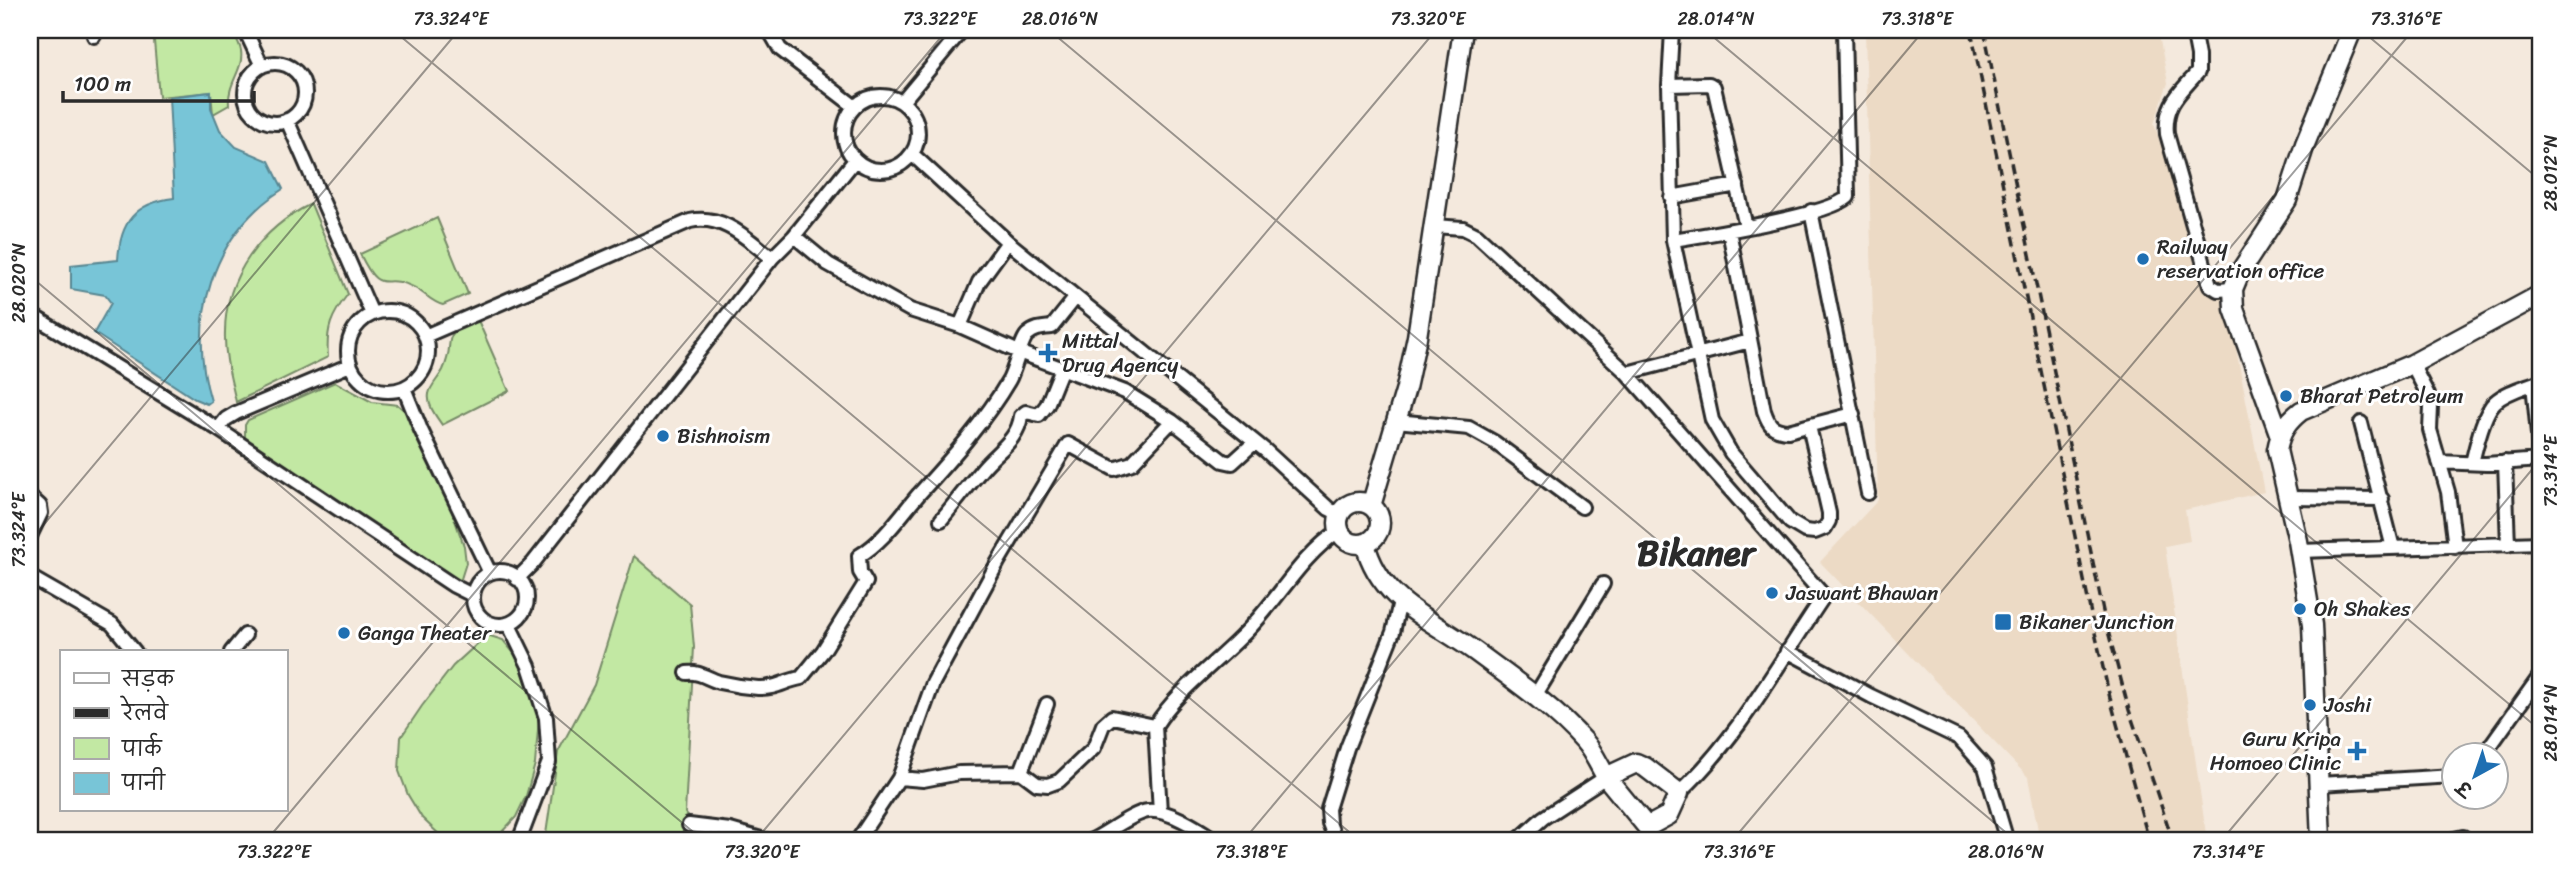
<svg xmlns="http://www.w3.org/2000/svg" width="2570" height="871" font-family="Sriracha,'Playpen Sans Deva',sans-serif">
<rect width="100%" height="100%" fill="#f4e9dd"/>
<filter id="ink" filterUnits="userSpaceOnUse"><feTurbulence type="fractalNoise" baseFrequency=".0143" numOctaves="2"/><feDisplacementMap in="SourceGraphic" scale="14" xChannelSelector="R" yChannelSelector="G"/><feConvolveMatrix kernelMatrix="1 2 1 2 8 2 1 2 1" color-interpolation-filters="sRGB"/></filter>
<g filter="url(#ink)">
<!-- built -->
<path fill="#ecdac5" d="M1865,30H2158L2168,83L2154,124L2178,192L2201,275L2221,272L2264,492L2185,510L2190,541L2165,546L2207,841H2040L2028,777L1820,562L1878,500Z"/>
<!-- green -->
<path fill="#c2e8a3" stroke="#768a67" stroke-width="2" d="M153,30H232C235,36 240,44 241,51C244,70 227,83 229,105L213,114L211,92L159,97Z
M311,204L348,294C331,316 326,328 328,357L236,402C231,379 224,356 225,332C225,276 262,228 311,204Z
M437,218L468,294L443,305C431,302 424,292 413,287C382,271 382,299 360,254Z
M477,318L509,391L442,425C436,416 427,405 429,394C430,386 439,378 443,370C458,338 435,339 477,318Z
M335,382L372,402L398,405L407,413L445,492L464,546L466,563L460,582H458L245,438V425L248,420Z
M634,556L690,604L694,647L685,813L710,841H545L558,752L594,685Z
M487,635L503,640L518,658L539,718L535,764L526,796L516,817L498,836L473,841L444,839L422,818L408,795L399,771L401,737L422,706L453,666Z"/>
<!-- water -->
<path fill="#78c5d7" stroke="#598792" stroke-width="2" d="M211,92V108L220,130L236,147L269,161L283,189C211,235 187,322 211,401L207,404L195,399L94,333L111,303L105,295L71,289V265L118,260C120,222 135,203 174,198L169,97Z"/>
<g fill="none" stroke-linecap="round" stroke-linejoin="round">
<!-- street casing -->
<g stroke="#2b2b2b" stroke-width="18">
<path id="street" d="M94,30V36
M245,30L262,66
M769,30L780,49L854,106
M1672,30L1669,85L1673,240L1712,420L1731,453L1790,522L1805,531L1815,532L1825,528L1829,521V513L1809,426
M2193,30L2198,56V72C2180,93 2164,104 2167,134L2210,285L2218,290L2233,289
M2538,30L2540,34
M245 93a30 30 0 1 1 60 0a30 30 0 1 1-60 0Z
M1669,85L1709,84L1714,87L1746,227
M844 133a37 37 0 1 1 74 0a37 37 0 1 1-74 0Z
M902,102L962,30
M287,120L372,314
M912,154L1008,242L1266,451L1329,509L1339,514
M1671,197L1737,185
M1811,211L1868,493
M1433,226L1463,228L1477,235L1627,373L1824,596C1779,662 1738,739 1679,793
M1729,231L1764,411C1769,425 1772,430 1788,431L1853,414
M794,236L828,264L910,310L960,326L1021,353L1125,392L1172,421L1223,461L1232,463L1254,443
M1673,240C1705,235 1830,215 1848,197L1844,30
M348 351a40 40 0 1 1 80 0a40 40 0 1 1-80 0Z
M30,314L218,429L454,586L472,595
M960,326L979,282L1008,242
M425,336L690,221C724,214 747,239 772,258
M2412,364L2428,395L2431,407L2430,430L2448,492L2455,547
M1627,373L1750,341
M2533,384L2540,455
M404,388L421,430L490,573
M1396,421L1469,428L1494,442L1582,507
M2361,423L2393,548
M218,429L226,419L236,413L350,365
M2439,462L2486,464L2540,460
M2505,462L2508,545
M2472,463C2476,447 2483,413 2495,402C2507,391 2526,387 2540,381
M30,497L40,506L41,513L30,536
M2287,498L2382,499
M941,520C955,503 968,486 983,468C997,451 1018,440 1021,416L1026,412L1039,415L1047,405L1062,368
M2300,551L2540,543
M473 598a27 27 0 1 1 54 0a27 27 0 1 1-54 0Z
M30,577L112,624L135,652
M517,579L533,563L772,258L794,236L855,160
M509,625L529,666L546,718L549,762L519,841
M1787,651L1871,696L1959,738L1985,767L2007,841
M231,652L245,635
M687,673C699,671 708,679 719,682C732,685 745,687 758,688C776,689 784,681 801,678L823,651L866,582L860,572L859,556C884,541 900,516 919,494C951,459 985,421 1009,380C1015,369 1021,341 1027,335C1035,328 1041,328 1052,327L1076,297
M1535,696L1603,584
M2483,756L2540,676
M1021,772L1047,704
M899,778L923,780L959,773L1021,772L1037,784L1048,785L1059,781L1094,748L1103,725L1112,717L1155,726
M2319,784L2454,776
M1160,812L1155,726C1178,690 1211,667 1241,637C1277,603 1298,558 1340,530
M689,825L730,830L768,841
M857,841L899,778L933,683L998,562L1068,444L1114,469L1132,463L1172,421
M1090,841C1106,834 1132,813 1148,811C1169,809 1200,830 1217,841
M1336,841L1329,823L1328,809L1347,748L1393,632L1400,602
M1517,841L1543,818L1606,777
M2446,841L2463,837L2465,841"/>
</g>
<!-- secondary casing -->
<g stroke="#2b2b2b" stroke-width="23">
<path id="secondary" d="M2280,436L2234,309L2233,289L2240,272L2287,200L2305,144L2352,30
M1338 523a21 21 0 1 1 42 0a21 21 0 1 1-42 0Z
M1371,506L1406,388L1417,337L1463,30
M1365,543C1379,601 1432,620 1476,652C1511,678 1555,708 1584,741C1593,751 1599,765 1606,777
M1636,763L1645,767L1679,793L1669,815L1647,827L1606,777Z
M2321,841L2312,625L2298,541L2277,450C2280,432 2287,422 2301,411L2412,364L2540,295"/>
</g>
<!-- street -->
<use href="#street" stroke="#fff" stroke-width="12"/>
<!-- secondary -->
<use href="#secondary" stroke="#fff" stroke-width="18"/>
<!-- rail -->
<path stroke="#2b2b2b" stroke-width="3.5" stroke-dasharray="10 5" stroke-linecap="butt" d="M1971,30L2093,624L2110,698L2149,841
M1984,30L2104,616L2129,710L2173,841"/>
</g>
</g>
<!-- ticks -->
<path fill="none" stroke="#2b2b2b" stroke-width="2" stroke-opacity="0.45" d="M393,30L1360,841M1049,30L2016,841M1705,30L2540,730M2361,30L2540,180M30,276L704,841M30,541L459,30M30,826L48,841M266,841L947,30M755,841L1436,30M1243,841L1924,30M1732,841L2413,30M2221,841L2540,460"/>
<!-- markers -->
<g fill="#1f6fb2" stroke="#fff" stroke-width="2.5">
<circle cx="2143" cy="259" r="7"/>
<path d="M1044.5 342.5h7v7h7v7h-7v7h-7v-7h-7v-7h7z"/>
<circle cx="2286" cy="396" r="7"/>
<circle cx="663" cy="436" r="7"/>
<circle cx="1772" cy="593" r="7"/>
<circle cx="2300" cy="609" r="7"/>
<rect x="1994" y="613" width="18" height="18" rx="3.5"/>
<circle cx="344" cy="633" r="7"/>
<circle cx="2310" cy="705" r="7"/>
<path d="M2353.5 740.5h7v7h7v7h-7v7h-7v-7h-7v-7h7z"/>
</g>
<g text-anchor="middle" stroke-width="6" stroke-linejoin="round" paint-order="stroke">
<!-- poi labels -->
<g font-size="21" fill="#2b2b2b" stroke="#fff" text-anchor="start">
<text x="2157" y="254">Railway<tspan x="2157" dy="24">reservation office</tspan></text>
<text x="1062" y="348">Mittal<tspan x="1062" dy="24">Drug Agency</tspan></text>
<text x="2300" y="403">Bharat Petroleum</text>
<text x="677" y="443">Bishnoism</text>
<text x="1786" y="600">Jaswant Bhawan</text>
<text x="2314" y="616">Oh Shakes</text>
<text x="2019" y="629">Bikaner Junction</text>
<text x="358" y="640">Ganga Theater</text>
<text x="2324" y="712">Joshi</text>
<text x="2341" y="746" text-anchor="end">Guru Kripa<tspan x="2341" dy="24">Homoeo Clinic</tspan></text>
</g>
<!-- town labels -->
<g font-size="35" font-weight="bold" fill="#2b2b2b" stroke="#fff">
<text x="1696" y="565">Bikaner</text>
</g>
</g>
<!-- margin -->
<rect width="2570" height="871" fill="none" stroke="#fff" stroke-width="77"/>
<!-- legend -->
<rect x="60" y="650" width="228" height="161" fill="#ffffff" stroke="#aaaaaa" stroke-width="2"/>
<rect x="74" y="673" width="35" height="10" fill="#ffffff" stroke="#aaaaaa" stroke-width="2"/>
<text x="122" y="686" font-size="21" fill="#2b2b2b">सड़क</text>
<rect x="74" y="708" width="35" height="10" fill="#2b2b2b" stroke="#aaaaaa" stroke-width="2"/>
<text x="122" y="720" font-size="21" fill="#2b2b2b">रेलवे</text>
<rect x="74" y="738" width="35" height="21" fill="#c2e8a3" stroke="#aaaaaa" stroke-width="2"/>
<text x="122" y="756" font-size="21" fill="#2b2b2b">पार्क</text>
<rect x="74" y="773" width="35" height="21" fill="#78c5d7" stroke="#aaaaaa" stroke-width="2"/>
<text x="122" y="790" font-size="21" fill="#2b2b2b">पानी</text>
<!-- north arrow -->
<g transform="translate(2475 776) rotate(220)"><circle r="33" fill="#ffffff" stroke="#aaaaaa" stroke-width="2"/>
<path d="M0-5L12 26L0 18L-12 26Z" fill="#1f6fb2"/>
<text y="-10" font-size="19" font-weight="bold" text-anchor="middle" fill="#2b2b2b">उ</text>
</g>
<!-- scale -->
<path d="M63 91v10h191v-10" fill="none" stroke="#2b2b2b" stroke-width="3.5"/>
<text x="74" y="91" font-size="21" fill="#2b2b2b" stroke="#ffffff" stroke-width="5" paint-order="stroke">100 m</text>
<rect x="38" y="38" width="2494" height="794" fill="none" stroke="#2b2b2b" stroke-width="2.5"/>
<g font-size="18" text-anchor="middle" fill="#2b2b2b">
<text x="451" y="25">73.324°E</text>
<text x="940" y="25">73.322°E</text>
<text x="1060" y="25">28.016°N</text>
<text x="1428" y="25">73.320°E</text>
<text x="1716" y="25">28.014°N</text>
<text x="1917" y="25">73.318°E</text>
<text x="2406" y="25">73.316°E</text>
<text transform="translate(2551 173) rotate(-90)" y="6">28.012°N</text>
<text transform="translate(19 283) rotate(-90)" y="6">28.020°N</text>
<text transform="translate(2551 471) rotate(-90)" y="6">73.314°E</text>
<text transform="translate(19 530) rotate(-90)" y="6">73.324°E</text>
<text transform="translate(2551 723) rotate(-90)" y="6">28.014°N</text>
<text x="274" y="858">73.322°E</text>
<text x="762" y="858">73.320°E</text>
<text x="1251" y="858">73.318°E</text>
<text x="1739" y="858">73.316°E</text>
<text x="2006" y="858">28.016°N</text>
<text x="2228" y="858">73.314°E</text>
</g>
</svg>
